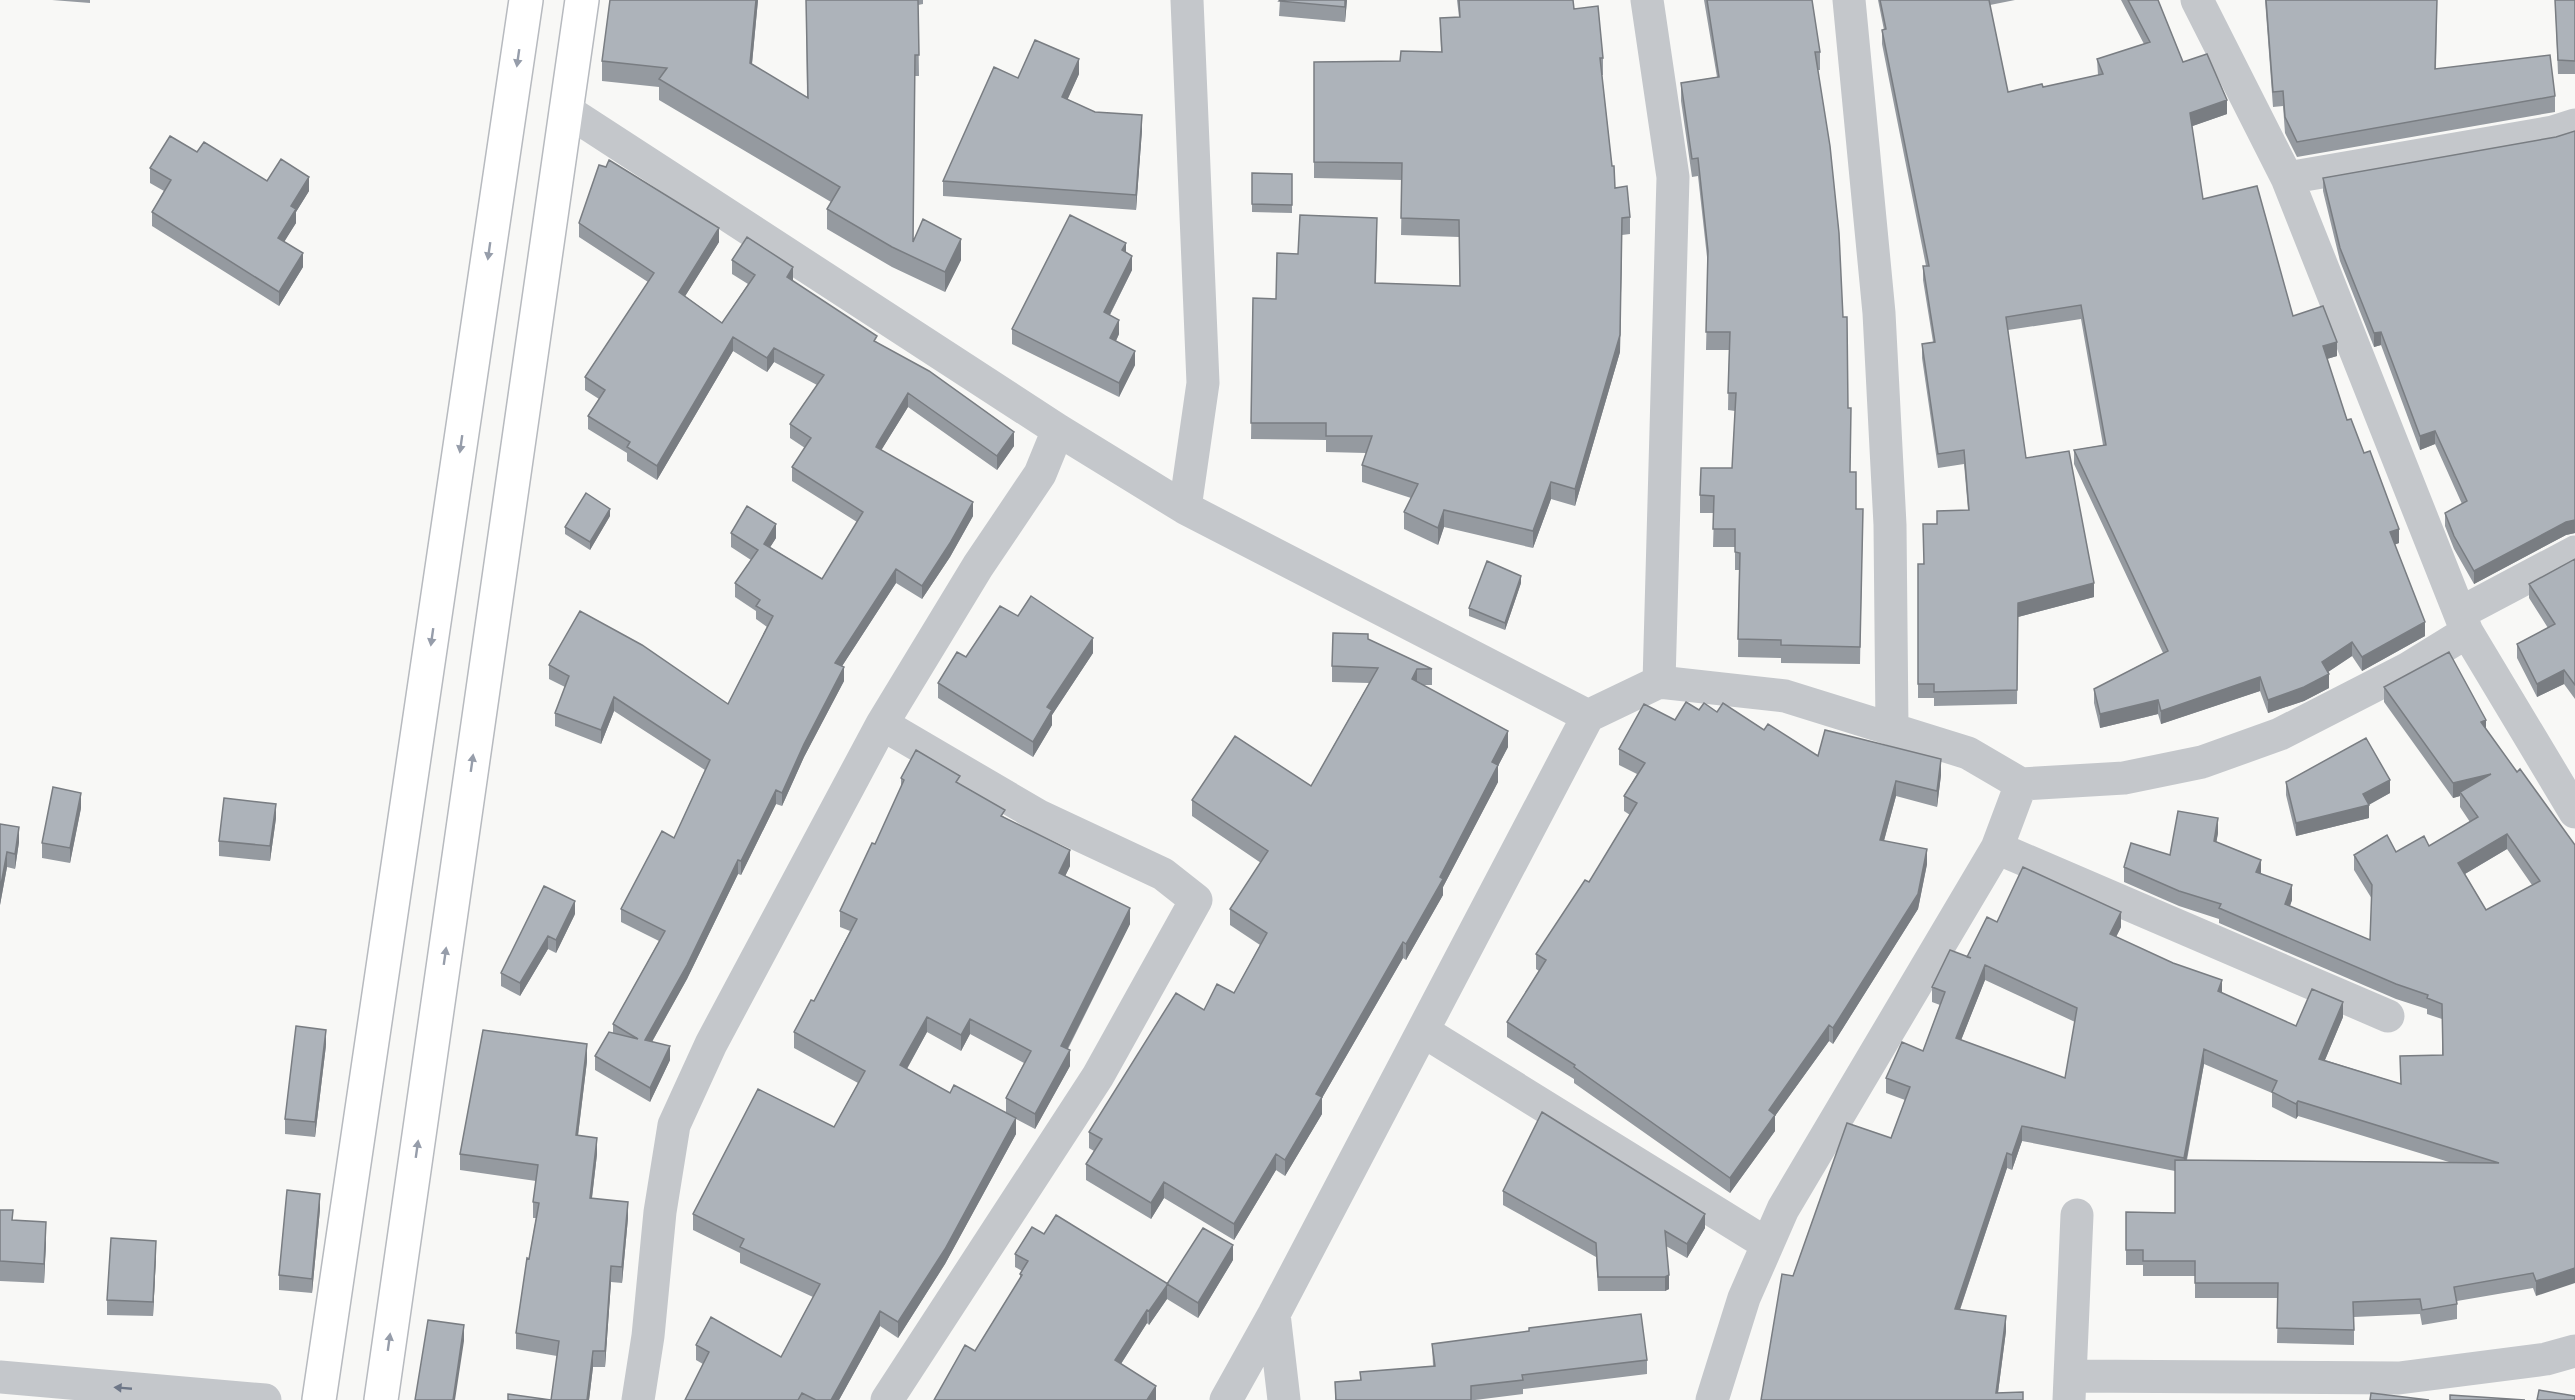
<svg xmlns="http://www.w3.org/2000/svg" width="2575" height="1400" font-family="'Golos Text',sans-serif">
<rect width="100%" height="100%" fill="#f8f8f6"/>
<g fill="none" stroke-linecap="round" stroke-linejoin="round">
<!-- major casing -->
<g stroke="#b7babf" stroke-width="36">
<path id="major" d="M319,1400L526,0
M381,1400L582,0"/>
</g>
<!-- minor -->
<path stroke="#c4c7cb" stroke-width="33" d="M1647,0L1673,177L1659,682
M1849,0L1879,313L1890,525L1892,728
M2197,0L2287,178L2467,632L2575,812
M566,110L1058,430L1185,508L1588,716
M2287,178L2553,132L2575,125
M1185,508L1203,383L1187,0
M2460,613L2575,552
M882,724L1039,816L1163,874L1196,900L1098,1076L887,1400
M1997,848L2388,1016
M1423,1031L1767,1244
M1274,1314L1284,1400
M2070,1376L2399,1378L2546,1359L2575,1351
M0,1377L265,1400
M638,1400L648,1336L660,1212L674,1125L711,1044L882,724L978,566L1040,474L1058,430
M1226,1400L1274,1314L1588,716L1659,682L1785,696L1968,753L2021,784L2124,778L2202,762L2280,734L2407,669L2467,632
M1712,1400L1744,1298L1783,1209L1997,848L2021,784
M2069,1400L2077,1215"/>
<!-- major -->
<use href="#major" stroke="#fff" stroke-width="33"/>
</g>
<!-- wall -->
<path fill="#959aa0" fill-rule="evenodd" d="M52,0H90V3Z
M647,0H758L752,64L807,98L806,0H923V4L918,5L919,76H915L913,241L961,260L945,292L892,267L827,229V209L831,202L659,100V87L602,81V61Z
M1280,0H1347L1345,22L1279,16Z
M1457,0H1573L1574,9L1603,58V75H1602L1612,166L1615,188L1630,217V234L1622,235L1620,352L1575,506L1551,499L1533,548L1444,527L1438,545L1404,529V512L1411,498L1362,482V465L1366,453L1326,452V440L1251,439L1253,298L1276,299L1298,254L1377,235L1376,283L1460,286L1459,237L1401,235L1402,180L1314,178V62L1400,61L1441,52L1440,18L1459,17Z
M1704,0H1812L1820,52V70H1818L1843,317L1848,408L1850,472L1856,509H1863L1860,664L1781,663V658L1738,657L1739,570H1735V547H1713L1714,513H1700V495L1732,468L1735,411L1728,410L1729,350H1706L1708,266L1698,176L1692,177L1681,101V83L1717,77Z
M1878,0H2015L1990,5L2008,92L2043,87L2098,75L2097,59L2144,44L2121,0H2158L2183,62L2227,114L2192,126L2203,199L2293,316L2337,356L2327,359L2347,420L2364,453L2399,543L2394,545L2425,636L2362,671L2352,656L2328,672L2329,688L2304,701L2268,713L2260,691L2161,724L2158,714L2100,728L2094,703V689L2163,653L2074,464V450L2103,445L2081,319L2008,330L2026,458L2094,597L2018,617L2017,704L1934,706V698H1918V564H1923L1937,524L1968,510L1964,464L1938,468L1922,358V344L1933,342L1923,280V266H1926L1882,44V30H1884Z
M2265,0H2437L2436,69L2555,96V112L2297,157L2285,133L2283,106L2273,107Z
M2555,0H2575V74H2558Z
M1079,74L1067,99L1095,112L1142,130L1136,210L943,196V181L1018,78Z
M2575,131V533L2566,535L2474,584L2454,549L2445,526V513L2462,504L2435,444L2420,450L2381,345L2374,347L2340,261L2323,191V178L2556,137Z
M197,152L267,181L309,191L296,212V223L284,241L303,267L279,306L152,226V212L164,191L150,183V168Z
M1252,173L1292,174V213L1252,212Z
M579,223L719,242L685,296L722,323L748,284L732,274V260L793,281L877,342L1014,446L997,470L908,407L881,450L973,516L950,557L922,599L896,583L842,666L844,681L804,757L782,806L776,804L741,875L738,874L687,979L652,1042L670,1060L650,1102L595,1070V1056L613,1033V1024L659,941L621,922V909L674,838L705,770L614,711L601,744L555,726V713L565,687L549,679V665L728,704L767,627L756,619V611L735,597V583L751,560L731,547V533L776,538L770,547L822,579L857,522L792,481V467L805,448L790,438V424L817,385L774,362L767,372L733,351L657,480L627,461V453L588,429V416L599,399L585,390V377L648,282L579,237Z
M1126,252L1132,270L1110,315L1119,334L1116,341L1135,365L1119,397L1012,344V329Z
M610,516L590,550L565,534V527Z
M2575,559V699L2564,684L2537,697L2517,658V644L2548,628L2529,598V584Z
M1521,583L1505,630L1469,616V608Z
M1018,616L1093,653L1052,715V725L1033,757L938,698V683L966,657Z
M1368,639L1432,669V685H1423L1508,747L1498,766V782L1443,887V895L1406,960L1403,958L1322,1098V1114L1285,1176L1276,1170L1234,1240L1164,1198L1151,1219L1086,1180V1164L1094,1151L1089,1148V1132L1204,1010L1234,993L1260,945L1230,925V909L1261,863L1192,816V800L1311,786L1369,683L1332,682V666Z
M2384,687L2486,729L2517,772L2575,845L2536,1296L2533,1288L2457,1301V1319L2422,1325L2420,1314L2354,1317V1345L2277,1343L2278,1298H2195V1276H2143V1265H2126V1212L2175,1213V1171L2022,1141L2012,1170L2007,1168L1960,1310L2006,1331L1998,1393L1761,1400L1793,1276L1891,1138L1905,1100L1886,1093V1078L1923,1051L1940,1005L1932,1002V987L1967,957L1997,922L2121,927L2116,937L2222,993L2296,1026L2343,1017L2325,1060L2401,1084L2442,1055V1019L2427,1014V1009L2396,999L2219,923V919L2179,906L2124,882V867L2170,855L2218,833L2216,842L2261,873L2292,900L2290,906L2370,940L2372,899L2354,870V855L2396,852L2429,846L2470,822L2460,807V796L2453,798L2384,702ZM2507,849L2532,885L2486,910L2465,874ZM1985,980L2075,1022L2065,1078L1961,1040ZM2204,1064L2272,1093V1107L2296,1119L2298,1116L2449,1162L2187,1160Z
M1699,710L1717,712L1764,730L1818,756L1941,775L1937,807L1896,796L1884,841L1927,864L1918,909L1833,1044L1829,1041L1775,1116V1131L1730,1193L1574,1083V1079L1507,1037V1022L1539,971L1536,969V954L1589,882L1630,815L1624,811V796L1637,774L1619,765V749L1675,720Z
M901,778L960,784L1070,866L1065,876L1130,924L1068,1049L1070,1066L1035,1129L1016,1119V1134L945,1264L898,1338L880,1326L839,1400H685L703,1364L696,1360V1345L781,1357L813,1297L740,1263V1253L693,1230V1214L834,1127L858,1083L794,1048V1032L814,1001L850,931L840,927V911L875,844L901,787ZM927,1032L961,1051L970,1034L1024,1063L1006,1098V1112L950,1093L907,1069Z
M2286,782L2390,793L2369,804V818L2296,836L2286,795Z
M81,808L70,863L42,858V843Z
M276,818L270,861L219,856V841Z
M0,824L19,842L15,869L7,867L0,905Z
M575,914L556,953L548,949L520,996L501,986V973Z
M326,1045L315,1137L285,1134V1119Z
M587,1061L578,1136L597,1154L592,1198L628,1218L622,1283L611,1282L605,1367H593L589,1400H508H551L557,1356L516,1349V1333L536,1218H533V1202L536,1181L460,1170V1154Z
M1503,1191L1705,1228L1687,1258L1666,1246L1669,1289L1665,1291H1598L1596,1257L1503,1205Z
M320,1209L312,1293L279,1290V1275Z
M0,1210L13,1220L46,1242L44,1283L0,1281Z
M1044,1234L1167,1284L1233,1260L1198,1318L1167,1299L1149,1325L1147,1323L1121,1364L1020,1278V1274L1022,1271L1015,1267V1254Z
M156,1256L153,1316L107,1315V1300Z
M1432,1344L1647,1360V1374L1523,1389V1394L1475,1400H1335V1382L1360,1380V1372L1433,1366Z"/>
<!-- shaded-wall -->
<path fill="#797d82" d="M756,0H758L750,84V63Z
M1345,0H1347L1345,22Z
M1079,59V74L1062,112V97Z
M2227,100V114L2190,127V113Z
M1142,115V130L1136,210V195Z
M309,177V191L296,212V223L278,252V238L291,206Z
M719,228V242L679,306V292Z
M1622,235L1620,352L1575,506V489Z
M961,239V260L945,292V272Z
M1126,243V257L1122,250Z
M303,253V267L279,306V292Z
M1132,256V270L1104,326V312Z
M793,267V280L787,290V277Z
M1119,320V334L1110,353V338Z
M2381,332V345L2374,347V333Z
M733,337V351L657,480V466Z
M2337,342V356L2323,360V346Z
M774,348V362L767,372V358Z
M1135,351V365L1119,397V383Z
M908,393V407L879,454L876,447L879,441Z
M2435,431V444L2420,450V436Z
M1014,432V446L997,470V456Z
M1551,482V499L1533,548V531Z
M973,502V516L950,557L922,599V586Z
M610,509V516L590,550V542Z
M1444,510V527L1438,545V528Z
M2575,520V533L2566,535L2474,584V571L2566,522Z
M776,524V538L764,557V544Z
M2399,529V543L2390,546V532Z
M896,569V583L835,677V663Z
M1521,576V583L1505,630V623Z
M2094,583V597L2018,617V603Z
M2425,622V636L2362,671V657Z
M1093,638V653L1052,715V725L1033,757V742L1047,707Z
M2352,642V656L2322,676V662Z
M844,667V681L804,757L782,806V793L804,744Z
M1417,669V685L1412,679Z
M2564,670V684L2537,697V684Z
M2329,674V688L2304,701L2268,713V700Z
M2260,677V691L2161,724V711Z
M614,697V711L601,744V730Z
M2158,700V714L2100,728V714Z
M2486,720V735L2481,722Z
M1508,731V747L1498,766V782L1443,887V895L1406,960V944L1440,877L1492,762Z
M1941,759V775L1937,807V791Z
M2491,774L2460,792V796L2453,798V783Z
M2390,780V793L2367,806L2369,805V818L2296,836V823L2363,794Z
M1896,781V796L1880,855V840Z
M776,790V804L741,875V861Z
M81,793V808L70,863V848Z
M276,804V818L270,861V846Z
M2218,818V833L2214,856V841Z
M19,827V842L15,869V854Z
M2507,834V849L2458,878V863Z
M1927,849V864L1918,909L1833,1044V1028Z
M1070,850V866L1059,889V873Z
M7,852V867L0,905V890Z
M738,860V874L687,979L645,1054V1040Z
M2261,860V875L2256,872Z
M2292,885V900L2285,919V904Z
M575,901V914L556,953V940Z
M1130,908V924L1061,1061V1046Z
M2121,912V927L2110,949V934Z
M548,936V949L520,996V983Z
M1403,942V958L1322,1098V1114L1285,1176V1160L1316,1094Z
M1985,965V980L1956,1053V1038Z
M2222,980V995L2218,991Z
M2343,1002V1017L2319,1074V1059Z
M927,1017V1032L900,1081V1065Z
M970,1019V1034L961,1051V1035Z
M1829,1025V1041L1775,1116V1131L1730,1193V1178L1769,1110Z
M326,1030V1045L315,1137V1122Z
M587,1044V1061L576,1151V1135Z
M670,1046V1060L650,1102V1088Z
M2204,1049V1064L2184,1173V1158Z
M1070,1050V1066L1035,1129V1114Z
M2298,1101V1116L2296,1119V1104Z
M1016,1118V1134L945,1264L898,1338V1322Z
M2022,1126V1141L2012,1170V1155Z
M597,1138V1154L590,1214V1198Z
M2007,1153V1168L1955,1324V1309Z
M1276,1154V1170L1234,1240V1224Z
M1164,1182V1198L1151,1219V1203Z
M320,1194V1209L312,1293V1279Z
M628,1202V1218L622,1283V1267Z
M1705,1214V1228L1687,1258V1244Z
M46,1222V1242L44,1283V1264Z
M156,1241V1256L153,1316V1302Z
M1233,1245V1260L1198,1318V1303Z
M611,1266V1282L605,1367V1351Z
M2575,1268V1283L2536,1296V1281Z
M1669,1275V1289L1665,1291V1277Z
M1167,1286V1299L1149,1325V1311Z
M1147,1310V1323L1115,1373V1360Z
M880,1311V1326L839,1400H831Z
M2006,1316V1331L1997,1400L1996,1393Z
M464,1325V1341L455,1400H453Z
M593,1351V1367L589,1400H587Z
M1156,1386V1400H1147Z"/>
<!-- building -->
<path fill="#adb3ba" stroke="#797d82" stroke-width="1.5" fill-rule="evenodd" d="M610,0H756L750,63L808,98L806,0H918L919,55H915L913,242L923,219L961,239L945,272L892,247L827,209L840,187L659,79L667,68L602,61Z
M1280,0H1345V7L1279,1Z
M1459,0H1573L1574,9L1598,6L1603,58H1600L1612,166H1614L1615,188L1627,186L1630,217L1622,218L1620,335L1575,489L1551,482L1533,531L1444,510L1438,528L1404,512L1418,484L1362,465L1372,436H1326V423H1251L1253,298L1276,299L1277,253L1298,254L1300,215L1377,218L1375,283L1460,286L1459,220L1401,218L1402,163L1314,162V62L1400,61L1401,51L1442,52L1440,18L1460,17Z
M1707,0H1812L1820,52H1815L1830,146L1839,233L1843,317H1847L1848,408H1851L1850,472H1856V509H1863L1860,647L1781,645V640L1738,639L1740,553L1735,552V529H1713L1714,496L1700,495L1701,468H1732L1736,393H1728L1730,332H1706L1708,251L1698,158L1692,159L1681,83L1719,77Z
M1880,0H1989L2008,92L2042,84L2043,87L2103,74L2097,59L2150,42L2128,0H2158L2183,62L2207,54L2227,100L2190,113L2203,199L2257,186L2293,316L2323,306L2337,342L2323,346L2347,420L2351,419L2364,453L2370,451L2399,529L2390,532L2425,622L2362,657L2352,642L2322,662L2329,674L2304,687L2268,700L2260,677L2161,711L2158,700L2100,714L2094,689L2168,651L2074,450L2106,445L2081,305L2006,317L2026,458L2069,451L2094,583L2018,603L2017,690L1934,692V684H1918V564H1924L1923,524H1937V511L1969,510L1964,450L1938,454L1922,344L1935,342L1923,266H1929L1882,30L1886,29Z
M2266,0H2437L2435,69L2550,55L2555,96L2297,142L2285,117L2283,91L2273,92Z
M2555,0H2575V61L2558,60Z
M1035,40L1079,59L1062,97L1095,112L1142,115L1136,195L943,181L994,67L1018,78Z
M2575,131V520L2566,522L2474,571L2454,536L2445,513L2467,501L2435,431L2420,436L2381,332L2374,333L2340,248L2323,178L2556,137Z
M170,136L197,152L204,142L267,181L281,159L309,177L291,206L296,209L278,238L303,253L279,292L152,212L171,180L150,168Z
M609,160L719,228L679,292L722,323L755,275L732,260L747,237L793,267L787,277L877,336L874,341L929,371L1014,432L997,456L908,393L879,441L876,447L973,502L950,543L922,586L896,569L835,663L844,667L804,744L782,793L776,790L741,861L738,860L687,965L645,1040L670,1046L650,1088L595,1056L609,1032L638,1039L613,1024L665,931L621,909L662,831L674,838L710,760L614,697L601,730L555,713L569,676L549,665L580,611L642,645L728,704L773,616L756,606L760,600L735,583L758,550L731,533L747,506L776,524L764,544L822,579L863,512L792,467L811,438L790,424L824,375L774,348L767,358L733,337L657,466L627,447L630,442L588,416L605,390L585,377L654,273L579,223L599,165L606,167Z
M1252,173L1292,174V205L1252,204Z
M1070,215L1126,243L1122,250L1132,256L1104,312L1119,320L1110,338L1135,351L1119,383L1012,329Z
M586,493L610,509L590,542L565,527Z
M2575,559V685L2564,670L2537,684L2517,644L2555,624L2529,584Z
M1487,561L1521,576L1505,623L1469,608Z
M1031,596L1093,638L1047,707L1052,710L1033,742L938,683L957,652L966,657L1000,606L1018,616Z
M1333,633L1368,634V639L1432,669H1417L1412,679L1508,731L1492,762L1498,765L1440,877L1443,879L1406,944L1403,942L1316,1094L1322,1097L1285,1160L1276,1154L1234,1224L1164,1182L1151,1203L1086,1164L1102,1139L1089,1132L1176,993L1204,1010L1217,984L1234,993L1267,933L1230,909L1268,851L1192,800L1235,736L1311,786L1378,668L1332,666Z
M2449,652L2486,720L2481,722L2517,772L2520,769L2575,845V1268L2536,1281L2533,1273L2454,1287L2457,1304L2422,1310L2420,1299L2353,1302L2354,1330L2277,1328L2278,1283H2195V1261H2143V1250H2126V1212L2175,1213V1160L2499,1163L2298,1101L2296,1104L2272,1092L2277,1081L2204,1049L2184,1158L2022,1126L2012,1155L2007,1153L1955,1309L2006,1316L1996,1393L2023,1392V1400H1761L1782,1274L1793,1276L1847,1123L1891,1138L1910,1087L1886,1078L1902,1042L1923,1051L1945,992L1932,987L1950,950L1971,958L1967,957L1987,917L1997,922L2023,867L2121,912L2110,934L2173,963L2222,980L2218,991L2296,1026L2312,989L2343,1002L2319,1059L2401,1084L2400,1056L2443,1055L2442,1004L2427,998L2428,995L2396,984L2219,908L2221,904L2179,891L2124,867L2131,843L2170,855L2178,811L2218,818L2214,841L2261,860L2256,872L2292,885L2285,904L2370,940L2372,885L2354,855L2387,835L2396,852L2424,836L2429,846L2478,817L2460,792L2491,774L2453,783L2384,687ZM2507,834L2540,881L2486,910L2458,863ZM1985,965L2077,1008L2065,1078L1956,1038Z
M1686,702L1699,710L1704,703L1717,712L1723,703L1764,730L1768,724L1818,756L1825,730L1941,759L1937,791L1896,781L1880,840L1927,849L1918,894L1833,1028L1829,1025L1769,1110L1775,1115L1730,1178L1574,1067L1575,1065L1507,1022L1546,960L1536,954L1585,880L1589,882L1637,803L1624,796L1645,763L1619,749L1644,704L1675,720Z
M2366,738L2390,780L2363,794L2369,805L2296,823L2286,782Z
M916,750L960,776L956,782L1005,810L1001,816L1070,850L1059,873L1130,908L1061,1046L1070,1050L1035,1114L1006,1098L1031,1051L970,1019L961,1035L927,1017L900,1065L950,1093L954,1085L1016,1118L945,1249L898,1322L880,1311L831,1400H816L802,1393L798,1400H685L709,1352L696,1345L711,1317L781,1357L820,1284L740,1247L744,1239L693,1214L758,1089L834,1127L865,1071L794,1032L811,1000L814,1001L857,919L840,911L872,843L875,844L904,780L901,778Z
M53,787L81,793L70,848L42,843Z
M224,798L276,804L270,846L219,841Z
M0,824L19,827L15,854L7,852L0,890Z
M544,886L575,901L556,940L548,936L520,983L501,973Z
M296,1026L326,1030L315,1122L285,1119Z
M483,1030L587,1044L576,1135L597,1138L590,1198L628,1202L622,1267L611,1266L605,1351H593L587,1400H508V1394L551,1400L559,1341L516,1333L527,1258L529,1259L539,1203L533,1202L538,1165L460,1154Z
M1542,1112L1705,1214L1687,1244L1665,1231L1669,1275L1665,1277H1598L1596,1243L1503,1191Z
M287,1190L320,1194L312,1279L279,1275Z
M0,1210H13L12,1220L46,1222L44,1264L0,1261Z
M1056,1215L1168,1284L1149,1311L1147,1310L1115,1360L1156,1386L1147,1400H934L965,1345L975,1351L1022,1275L1020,1274L1028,1261L1015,1254L1032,1227L1044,1234Z
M1203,1228L1233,1245L1198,1303L1167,1284Z
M111,1238L156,1241L153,1302L107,1300Z
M1641,1314L1647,1360L1522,1375L1523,1380L1471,1386V1400H1336L1335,1382L1361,1380L1360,1372L1435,1366L1432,1344L1529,1331V1328Z
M428,1320L464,1325L453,1400H415Z
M2539,1390L2575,1396V1400H2537Z
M2371,1393L2429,1400H2370Z
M2450,1395L2525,1400H2450Z"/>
<!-- one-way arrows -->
<defs><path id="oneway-solid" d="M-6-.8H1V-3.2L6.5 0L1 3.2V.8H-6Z" transform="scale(1.5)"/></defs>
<g fill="#969daa">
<use href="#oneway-solid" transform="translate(518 58) rotate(98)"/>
<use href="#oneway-solid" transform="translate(489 251) rotate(98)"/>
<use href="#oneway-solid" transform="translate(461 444) rotate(98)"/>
<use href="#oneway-solid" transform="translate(432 637) rotate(98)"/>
<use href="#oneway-solid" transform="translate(472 763) rotate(-82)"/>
<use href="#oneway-solid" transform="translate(445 956) rotate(-82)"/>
<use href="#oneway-solid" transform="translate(417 1149) rotate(-82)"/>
<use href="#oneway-solid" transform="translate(389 1342) rotate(-82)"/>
</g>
<use fill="#6e7788" href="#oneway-solid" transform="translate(123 1388) rotate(-175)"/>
</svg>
